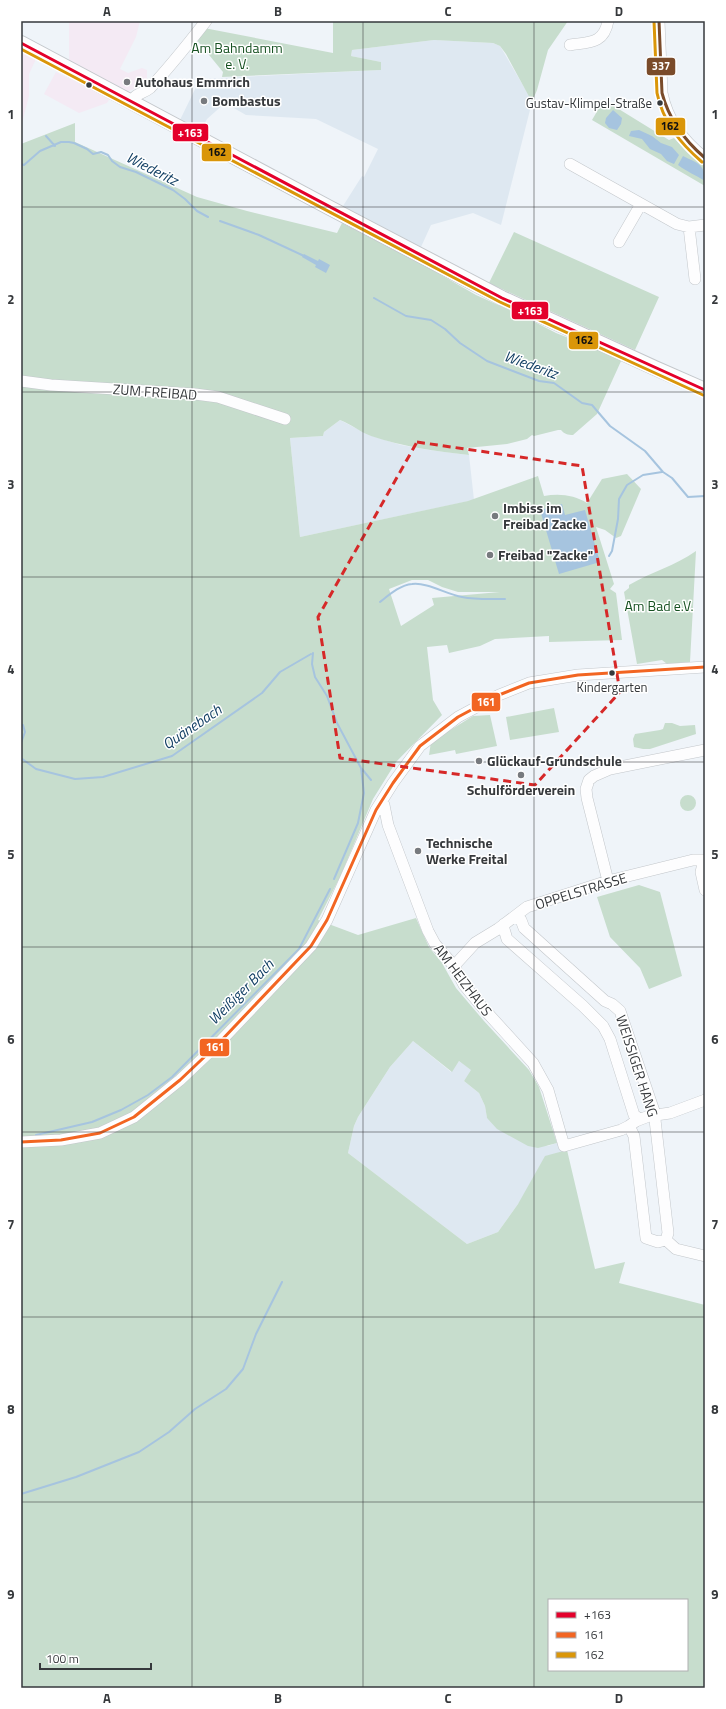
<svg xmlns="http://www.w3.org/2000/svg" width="726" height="1709" font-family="'Titillium Web',sans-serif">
<rect width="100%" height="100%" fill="#eff4f9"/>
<!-- commercial -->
<path fill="#f4eaf4" d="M69,21H140L136,37L120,69L128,73L142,68L147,70V83L127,92L69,61Z
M21,51L36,59L29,74V96L22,123L21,124Z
M56,72L106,96L110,98L107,103L79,113L44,94Z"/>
<!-- built -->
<path fill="#dee8f1" d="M434,40L493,43L500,46L531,99L532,102L501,225L473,213L431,225L421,247L343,206L362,176L364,177L378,149L316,119L246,115L225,103L207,119L200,131L180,120L200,79L381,70V62L351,56L352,50Z
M340,420L369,435L401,445L429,450L469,455L474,500L300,537L290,438L323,436L324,432Z
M413,1041L451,1072L459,1061L472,1070L464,1081L479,1093L485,1106L487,1118L548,1146L557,1143L567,1150L518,1204L498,1232L467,1244L348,1153L354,1126L358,1117L390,1067Z"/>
<!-- green -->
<path fill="#c7ddcd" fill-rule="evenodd" d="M333,21H568L548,50L537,90L532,102L506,54L500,46L493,43L434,40L352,50L351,56L381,62V70L222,77L223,72L196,39L204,28L333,53Z
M602,103H609L669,140L674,138L688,153L705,165V186L592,120Z
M75,123V142L197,197L247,211L337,233L342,223L429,268L476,295L527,318L556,333L622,359L597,414L573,435C568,435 564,434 561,430H558L534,436L532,435L527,439L507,444L467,448L469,455C436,451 403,447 371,436C360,432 351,424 340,420L324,432L323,436L290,438L300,537L468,501L538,476L544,496C559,493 575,495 587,503L602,479L627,474L641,489L621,536L616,538L605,530L596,527L614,584L610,589L616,593L622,640L549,642V636L495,639L480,646L449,653L447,645L427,647L433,700L442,715L396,762L373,799L340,877L318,920L358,935L416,918L429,947L442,963L456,988L484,1021L529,1070L539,1087L557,1143L538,1148L528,1146L497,1129L487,1118L485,1106L479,1093L464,1081L471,1070L459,1061L452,1072L413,1041L390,1067L358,1117L354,1126L348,1153L467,1244L498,1232L518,1204L545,1156L567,1150L595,1269L625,1262L619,1283L705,1305V1688H21V144ZM412,580H428L442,587L458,592H500L432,598L434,605L401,626L389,589ZM549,1600H687V1670H549Z
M514,232L659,297L635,350L489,283Z
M696,551L690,662L667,664L662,660L637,664L624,592L629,588V585C651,572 675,566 696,551Z
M554,708L559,732L510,740L506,717Z
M490,715L497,746L456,754L455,750L429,755L431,742L473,716Z
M665,723H672L680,726L695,725L696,734L650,749H643L634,747L633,739L635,734L660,730L663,729Z
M680 803a8 8 0 1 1 16 0a8 8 0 1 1-16 0Z
M639,885L660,892L682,976L649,989L640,968L610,937L597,897Z"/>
<!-- water -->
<path fill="#a6c4df" d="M613,110L622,118L621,124L617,130L609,128L605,123L606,118Z
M639,130L652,136L661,143L672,147L679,155L674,164L667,161L661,154L650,149L642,139L629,136L631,131Z
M683,156C697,163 705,164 705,181C696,175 687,172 678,165Z
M304,254L318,261L319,259L330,265L326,273L315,267L316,265L302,257Z
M562,504L565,515L585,510L600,562L559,574L540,510Z"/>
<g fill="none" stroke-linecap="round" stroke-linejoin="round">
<!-- stream -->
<path stroke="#a6c4df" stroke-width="2" d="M46,136L55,146
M21,164L24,165L40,151L61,142H69L74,143L87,149L93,154L101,152L108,155L112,161L120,167L136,172L173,190L185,199L197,211L208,217
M220,221L259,235L304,256
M374,298L406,316L431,320L445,329L460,343L487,361L539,381L554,383L582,403L592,405L610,426L645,451L663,472L672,478L688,497L705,496
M609,556L612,551L618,519L619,499L627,485L643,475L662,472
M380,602C389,595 400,585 412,584C427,582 446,594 462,597C476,600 491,599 505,599
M313,653L312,664L315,677L327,696L337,723L361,768L364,793L358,823L334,879
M21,725H23L25,732L21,743
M21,758L36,769L75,779L103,777L172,756L262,693L280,672L311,654
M362,769L371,780
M36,1135L92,1122L121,1110L148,1095L172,1077L299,949L330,889
M21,1494L76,1477L139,1452L169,1432L195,1409L226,1389L243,1369L256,1334L282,1282"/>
<!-- minor casing -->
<g stroke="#c3c7cb" stroke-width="12">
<path id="minor" d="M659,21L662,93C667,119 683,141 705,158
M570,45C589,42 604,44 608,21
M131,102C135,93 143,94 150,88C170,67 188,44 206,21
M570,164L677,224L689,227L705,225
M689,227L695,279
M619,242L641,204
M21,381L51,385L195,394L218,397L285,419
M382,801L384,805L388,825L428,931L435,944L454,966L464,985L483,1008L533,1063L548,1090L564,1146L621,1130L629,1126L636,1121L649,1116L670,1113L705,1100
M704,860L701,872L705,890
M608,881L587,798L586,789L589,780L594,776L610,769L705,750
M514,917L521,920L524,928L605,1001L612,1004L620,1011L654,1111L668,1233L666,1240
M504,924V929L507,939L583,1006L603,1026L610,1039L634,1115L640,1119
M454,966L475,943L498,929L527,907L608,881L693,860H705
M629,1126L634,1136L646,1238L658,1242L666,1240
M21,1142L61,1140L100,1133L134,1117L180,1080L217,1045L311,946L327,920L376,810L393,783L420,746L458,717L499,695L529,683L578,675L705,667
M666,1240L676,1249L705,1256"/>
</g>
<!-- major casing -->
<g stroke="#c3c7cb" stroke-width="16">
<path id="major" d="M21,43L330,208L502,298L655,368L705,390"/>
</g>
<!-- minor -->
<use href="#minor" stroke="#fdfdfe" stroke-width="11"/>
<!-- major -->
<use href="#major" stroke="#fdfdfe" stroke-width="14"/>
<!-- bus-1 casing -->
<g stroke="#fff" stroke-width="6">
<path id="bus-1" d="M21,43L502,298L705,390"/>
</g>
<!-- bus-2 casing -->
<g stroke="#fff" stroke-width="6">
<path id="bus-2" d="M21,1142L61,1140L100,1133L134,1117L180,1080L217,1045L311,946L327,920L376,810L393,783L420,746L458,717L499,695L529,683L578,675L705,667"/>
</g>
<!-- bus-3 casing -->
<g stroke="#fff" stroke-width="6">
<path id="bus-3" d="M654,21L657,93C663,122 680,143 702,162
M21,49L500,302L703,395"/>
</g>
<!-- bus-4 casing -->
<g stroke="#fff" stroke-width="6">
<path id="bus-4" d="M659,21L662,93C669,120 684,140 705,158"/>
</g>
<!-- bus-1 -->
<use href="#bus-1" stroke="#e4002b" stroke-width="3"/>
<!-- bus-2 -->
<use href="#bus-2" stroke="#f26522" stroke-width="3"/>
<!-- bus-3 -->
<use href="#bus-3" stroke="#da9609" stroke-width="3"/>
<!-- bus-4 -->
<use href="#bus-4" stroke="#7a4b2a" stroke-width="3"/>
</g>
<!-- marked area -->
<path fill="none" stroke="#d62828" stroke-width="3" stroke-dasharray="8 5" stroke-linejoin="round" d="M417,442L582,466L620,692L535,785L340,758L318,617Z"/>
<!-- grid -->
<path fill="none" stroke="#36393c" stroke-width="1" stroke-opacity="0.55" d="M192,21V1688M363,21V1688M534,21V1688M21,207H705M21,392H705M21,577H705M21,762H705M21,947H705M21,1132H705M21,1317H705M21,1502H705"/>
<!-- markers -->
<g fill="#777a7e" stroke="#fff" stroke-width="1.5">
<circle cx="127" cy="82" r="4"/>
<circle cx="204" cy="101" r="4"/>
<circle cx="495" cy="516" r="4"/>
<circle cx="490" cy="555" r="4"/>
<circle cx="479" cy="761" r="4"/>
<circle cx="521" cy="775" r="4"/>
<circle cx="418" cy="851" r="4"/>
</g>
<g fill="#36393c" stroke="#fff" stroke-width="1.5">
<circle cx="89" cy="85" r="3.5"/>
<circle cx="660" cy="103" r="3.5"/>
<circle cx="612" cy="673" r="3.5"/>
</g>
<g text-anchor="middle" stroke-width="3" stroke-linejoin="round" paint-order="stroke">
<!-- bus labels -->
<g font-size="13" fill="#36393c" stroke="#fff" text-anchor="end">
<text x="652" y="108">Gustav-Klimpel-Straße</text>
<text x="612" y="692" text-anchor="middle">Kindergarten</text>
</g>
<!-- park labels -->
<g font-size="14" fill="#165121" stroke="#fff">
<text x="237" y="53">Am Bahndamm<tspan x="237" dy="16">e. V.</tspan></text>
<text x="659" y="611">Am Bad e.V.</text>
</g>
<!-- poi labels -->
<g font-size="14" font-weight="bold" fill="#36393c" stroke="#fff" text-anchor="start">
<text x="135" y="87">Autohaus Emmrich</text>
<text x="212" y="106">Bombastus</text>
<text x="503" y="513">Imbiss im<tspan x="503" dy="16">Freibad Zacke</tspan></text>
<text x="498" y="560">Freibad "Zacke"</text>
<text x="487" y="766">Glückauf-Grundschule</text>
<text x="521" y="795" text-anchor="middle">Schulförderverein</text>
<text x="426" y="848">Technische<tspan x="426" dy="16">Werke Freital</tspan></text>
</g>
<!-- street labels -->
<g font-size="14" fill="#36393c" stroke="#fff">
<text transform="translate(155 392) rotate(4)" y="5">ZUM FREIBAD</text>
<text transform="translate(581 891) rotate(-17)" y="5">OPPELSTRASSE</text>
<text transform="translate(463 980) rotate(53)" y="5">AM HEIZHAUS</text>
<text transform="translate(637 1066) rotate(72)" y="5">WEISSIGER HANG</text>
</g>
<!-- water labels -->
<g font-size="15" font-style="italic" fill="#144165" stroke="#fff">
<text transform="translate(152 169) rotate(27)" y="5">Wiederitz</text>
<text transform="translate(531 365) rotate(20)" y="5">Wiederitz</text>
<text transform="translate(192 727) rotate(-34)" y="5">Quänebach</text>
<text transform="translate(241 992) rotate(-45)" y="5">Weißiger Bach</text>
</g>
</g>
<g stroke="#fff" stroke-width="1.5">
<rect x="646" y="57" width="30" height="19" rx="4" fill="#7a4b2a"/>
<rect x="655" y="117" width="31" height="19" rx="4" fill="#da9609"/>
<rect x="172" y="123" width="37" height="19" rx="4" fill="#e4002b"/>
<rect x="201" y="143" width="31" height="19" rx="4" fill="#da9609"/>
<rect x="511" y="301" width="38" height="19" rx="4" fill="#e4002b"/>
<rect x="568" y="331" width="31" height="19" rx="4" fill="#da9609"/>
<rect x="471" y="692" width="30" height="20" rx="4" fill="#f26522"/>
<rect x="199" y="1038" width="31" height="19" rx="4" fill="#f26522"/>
</g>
<g font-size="11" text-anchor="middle" font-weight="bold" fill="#fff">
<text x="661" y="70">337</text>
<text x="190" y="137">+163</text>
<text x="530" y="315">+163</text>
<text x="486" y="706">161</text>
<text x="215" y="1051">161</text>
</g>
<g font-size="11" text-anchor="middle" font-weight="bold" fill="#111">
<text x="670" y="130">162</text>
<text x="217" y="156">162</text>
<text x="584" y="344">162</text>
</g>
<!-- border -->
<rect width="726" height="1709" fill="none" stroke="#ffffff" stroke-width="44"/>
<!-- legend -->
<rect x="548" y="1599" width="140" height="72" fill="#ffffff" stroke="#afb0b1"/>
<rect x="556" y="1612" width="20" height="6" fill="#e4002b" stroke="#afb0b1"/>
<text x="584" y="1619" font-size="12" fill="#36393c">+163</text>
<rect x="556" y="1632" width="20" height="6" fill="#f26522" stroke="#afb0b1"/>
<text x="584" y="1639" font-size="12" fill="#36393c">161</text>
<rect x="556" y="1652" width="20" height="6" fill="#da9609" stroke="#afb0b1"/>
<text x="584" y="1659" font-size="12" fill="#36393c">162</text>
<!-- scale -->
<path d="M40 1663v6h111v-6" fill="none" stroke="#36393c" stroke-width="2"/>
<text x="46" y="1663" font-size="12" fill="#36393c" stroke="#ffffff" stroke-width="3" paint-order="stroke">100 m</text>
<rect x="22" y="22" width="682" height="1665" fill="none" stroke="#36393c" stroke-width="1.5"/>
<g font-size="13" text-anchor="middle" font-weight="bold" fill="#36393c">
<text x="107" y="16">A</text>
<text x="278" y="16">B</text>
<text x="448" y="16">C</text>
<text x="619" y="16">D</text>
<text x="11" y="119">1</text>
<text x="715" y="119">1</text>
<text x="11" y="304">2</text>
<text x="715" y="304">2</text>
<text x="11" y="489">3</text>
<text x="715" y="489">3</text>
<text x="11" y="674">4</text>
<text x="715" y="674">4</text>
<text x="11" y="859">5</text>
<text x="715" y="859">5</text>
<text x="11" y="1044">6</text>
<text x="715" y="1044">6</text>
<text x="11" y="1229">7</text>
<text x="715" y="1229">7</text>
<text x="11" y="1414">8</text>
<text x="715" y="1414">8</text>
<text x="11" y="1599">9</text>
<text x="715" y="1599">9</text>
<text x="107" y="1703">A</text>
<text x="278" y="1703">B</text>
<text x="448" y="1703">C</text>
<text x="619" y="1703">D</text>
</g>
</svg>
